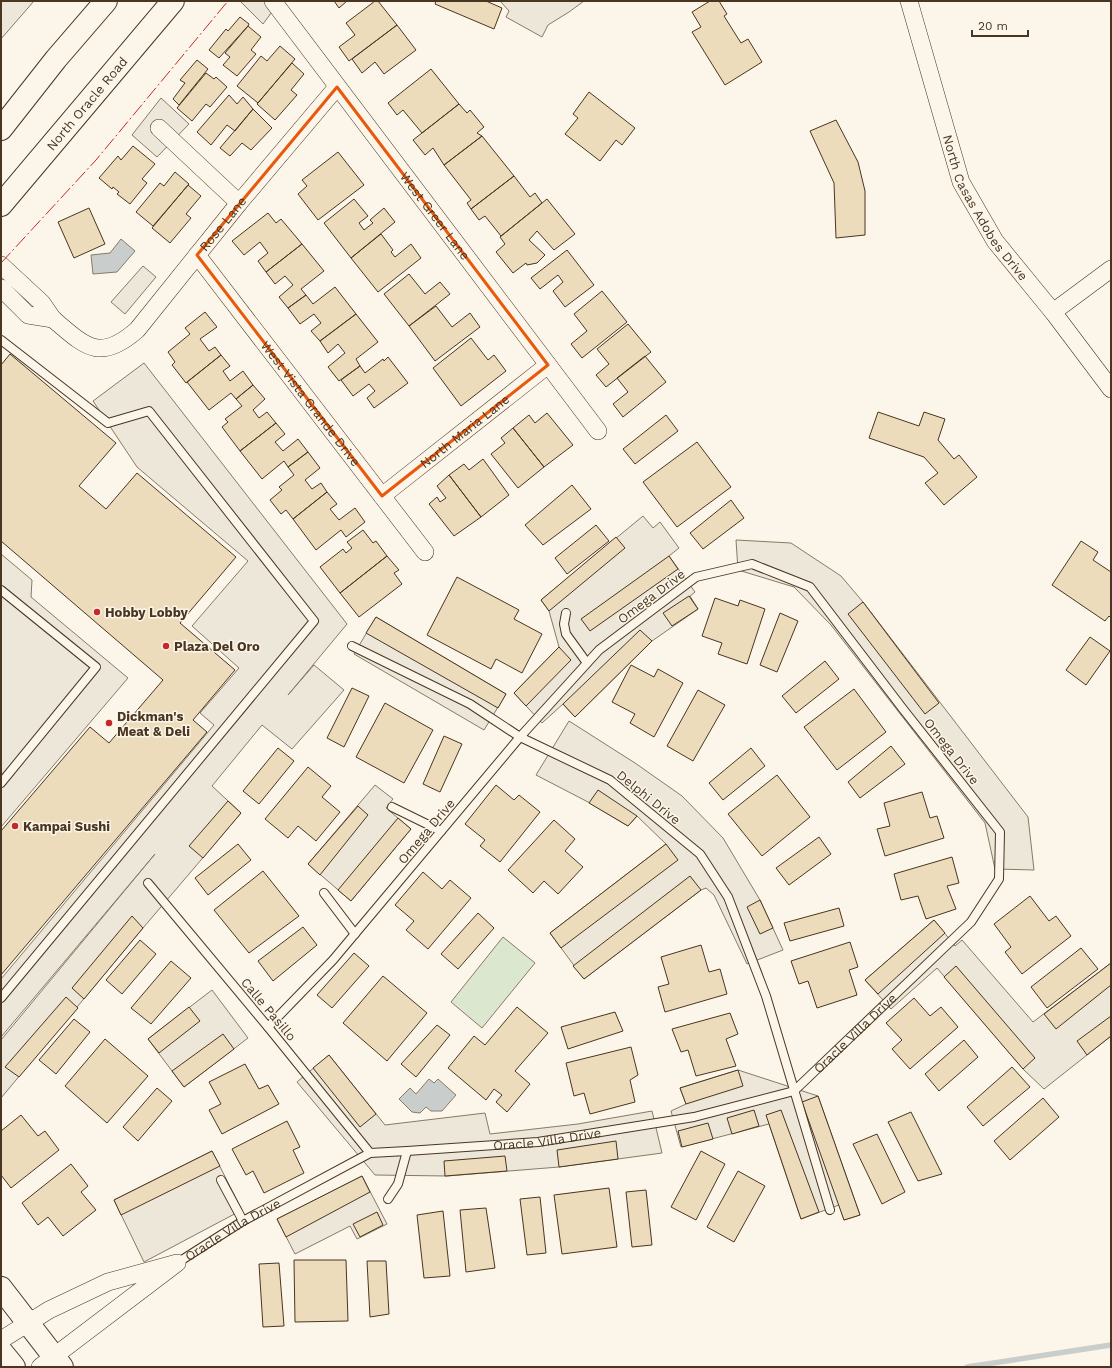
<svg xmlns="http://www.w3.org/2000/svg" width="1112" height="1368" font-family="'Work Sans',sans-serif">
<rect width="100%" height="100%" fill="#fbf6e9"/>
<!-- green -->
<path fill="#dce7d0" stroke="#887966" d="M503,937L535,963L482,1028L451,1002Z"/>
<!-- parking -->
<path fill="#ede7d9" stroke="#887966" d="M1,1H34L1,39Z
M242,1H280L263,24L241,2Z
M500,1H584L569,12L548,25L542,37L506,17L509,11Z
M161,98L189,124L157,157L132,135Z
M143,266L156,277L125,314L111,302Z
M144,363L347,624L288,695L314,665L344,690L292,749L262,725L212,786L241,813L143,928L1,1098V1040L155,854L1,1037V979L214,725L200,713L239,668L192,626L248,561L137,467L93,401Z
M643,516L653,528L660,522L679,548L669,556L695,592L690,596L698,609L652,641L575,717L563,704L542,723L514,693L559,647L549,611L541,600Z
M736,540L791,543L841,576L863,602L1028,817L1034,870L995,869L985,823L831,625L794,587L738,570Z
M1,554L32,580L31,597L128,678L1,827Z
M376,617L506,694L484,730L354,654Z
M569,721L635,763L682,796L723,838L760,900L783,950L747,964L714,895L706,888L701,890L584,979L550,933L666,844L637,816L628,826L588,802L536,775Z
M375,785L393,799L386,808L411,829L351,901L308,864Z
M934,920L955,946L962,940L1033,1022L1111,963V1036L1044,1089L1024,1070L937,968L891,1009L865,980Z
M212,990L248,1038L184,1087L148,1039Z
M329,1055L385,1125L485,1113L490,1134L578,1124L652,1111L662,1153L559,1167L447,1176L375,1175L297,1082Z
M738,1070L818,1096L860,1215L844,1220L839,1205L801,1219L769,1124L681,1147L671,1111L686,1104L680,1088Z
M212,1151L242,1210L144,1262L114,1200Z
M362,1176L387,1224L357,1239L350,1226L295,1254L277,1219Z"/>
<!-- water -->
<path fill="#c9cecd" stroke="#887966" d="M121,239L135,251L117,272L93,274L91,255L110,253Z
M429,1079L434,1083L438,1079L456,1095L442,1111H431L426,1107L420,1113L412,1112L399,1099L410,1088L416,1094Z"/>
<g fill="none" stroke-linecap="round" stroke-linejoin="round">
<!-- stream -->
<path stroke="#c9cecd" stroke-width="5.5" d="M967,1367L1111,1345"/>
</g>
<!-- building -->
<path fill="#ecdcbc" stroke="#4a3520" d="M334,1H347L339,8Z
M375,1H378L397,25L349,61L339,47L355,35L346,23Z
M436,1H486L502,8L494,29L435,4Z
M710,1H719L727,14L724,16L741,43L748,39L762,62L725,85L692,32L701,27L692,12Z
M240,17L249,24L248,26L219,58L209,50L226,29L228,31Z
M397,25L416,50L384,74L375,62L362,73L352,59Z
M248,26L261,37L251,50L256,54L237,76L223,65L230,57L225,53Z
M280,46L295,59L258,103L237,86L261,56L267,61Z
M197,60L208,69L179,105L173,99L185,83L180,80Z
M292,63L304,74L291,90L297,95L275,120L257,104Z
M431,69L459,104L422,133L403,110L397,115L388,103Z
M206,73L214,79L216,77L227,87L210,107L206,104L192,121L177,108Z
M589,92L635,128L622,145L616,140L600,161L565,134L578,118L573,114Z
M229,95L237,104L243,97L253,109L235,131L227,125L211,145L197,132Z
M459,104L467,113L470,110L484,127L477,133L482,136L444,165L433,148L425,155L413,140Z
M253,109L272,128L251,150L242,143L230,156L220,148Z
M836,120L858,162L865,191V235L836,238L834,183L810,131Z
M482,136L514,176L471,209L467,203L471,200L444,165Z
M133,146L155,164L142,179L147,183L130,204L117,194L119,192L113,187L112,189L99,178L118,156L121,160Z
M338,152L364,185L318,220L298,194L307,186L302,180Z
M175,172L189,184L153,226L136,212L160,183L164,186Z
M514,176L530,197L535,193L542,203L501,236L485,216L479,220L471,209Z
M188,185L201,196L186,214L191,218L170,243L152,228Z
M354,199L368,216L359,223L364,230L373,223L370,220L384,208L395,222L351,258L324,223Z
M547,199L575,234L554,250L537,231L529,240L545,255L537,263L527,265L526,263L513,273L496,252L505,244L500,237Z
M89,208L105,244L74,258L58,222Z
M268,213L276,223L281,219L302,244L266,272L258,261L268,253L260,242L244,255L232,241Z
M381,234L393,250L391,252L395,257L411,244L421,258L378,292L351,258Z
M302,244L324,271L301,289L306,295L288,308L279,297L293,285L285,276L275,284L266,272Z
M567,250L594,285L565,307L553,291L563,282L558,275L540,289L531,278Z
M409,274L425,294L440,282L450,294L409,326L384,294Z
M335,287L356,314L320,341L311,331L321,323L314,314L300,324L288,308L306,295L313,304Z
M602,291L627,322L582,358L571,344L587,331L574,314Z
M436,306L452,327L470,313L480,327L435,361L409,326Z
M205,312L217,327L200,339L209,351L215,347L221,355L186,383L172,365L175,362L168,352L190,334L185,328Z
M356,314L378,342L356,359L360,366L339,381L328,367L345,353L338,344L328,353L320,341Z
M628,324L651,352L606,387L596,375L609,364L597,349Z
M471,338L488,360L494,355L506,371L461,406L433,368Z
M10,354L116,443L79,486L106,509L137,473L236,557L180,623L235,670L193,720L207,732L1,975V831L90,727L109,743L163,680L1,541V365Z
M221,355L230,366L223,371L230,381L243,371L253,385L236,399L231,393L209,410L187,382Z
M645,356L666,382L623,417L613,404L628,392L617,378Z
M388,357L408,383L374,408L367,398L375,391L369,384L353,396L341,380L360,366L365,373L383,359L384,361Z
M253,385L265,399L253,410L259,418L267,412L276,423L240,451L222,427L228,422L225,419L242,406L236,399Z
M878,412L919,426L924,412L945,419L938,440L954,459L959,455L977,477L944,505L925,483L938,473L924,457L869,438Z
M547,413L573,445L544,467L513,428L529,415L535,423Z
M666,415L678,431L635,464L623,449Z
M276,423L285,434L275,442L283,451L298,439L308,452L288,467L284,461L262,479L240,451Z
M513,428L544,467L518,488L491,454L505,443L501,438Z
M697,442L731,487L677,527L643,482Z
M308,452L320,468L305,480L312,489L321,483L327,492L293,519L286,510L281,514L270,500L282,490L279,487L294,475L288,467Z
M483,459L509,495L481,517L449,475L464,464L469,470Z
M449,475L481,517L454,536L429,504L437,497L440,502L446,498L437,486Z
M572,485L591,509L543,545L525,525Z
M327,492L337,504L330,509L339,520L355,508L365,522L346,537L341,530L316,550L293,519Z
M731,500L744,518L703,549L690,533Z
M596,525L609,541L567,574L555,558Z
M363,530L373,543L376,541L387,556L340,593L320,567L343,549L346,553L352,548L347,542Z
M616,537L625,548L549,611L541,600Z
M1081,541L1098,552L1093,560L1111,572V618L1109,616L1105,621L1052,585Z
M387,556L399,570L394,573L402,584L359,617L340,593Z
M669,556L678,569L590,631L581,619Z
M457,577L519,610L514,619L542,634L522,673L496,659L491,669L427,635Z
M689,596L698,609L672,626L663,613Z
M715,598L738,606L740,600L765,609L747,664L718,654L722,643L702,636Z
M863,602L939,703L925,714L848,614Z
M780,613L798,621L777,672L760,665Z
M376,617L506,694L498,708L366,633Z
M640,630L652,641L575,717L563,704Z
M1090,637L1110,651L1086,685L1066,670Z
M559,647L571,660L526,706L514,693Z
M825,661L839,679L796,713L782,696Z
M631,665L654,677L658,669L683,683L654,737L630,723L635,714L612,702Z
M352,688L369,696L344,747L327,738Z
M854,689L886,732L837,770L804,727Z
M698,690L725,705L693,761L667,746Z
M385,703L433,730L404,783L356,757Z
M444,736L462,744L440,792L423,784Z
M891,746L905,764L860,798L848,782Z
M278,748L294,761L259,804L243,791Z
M751,748L765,766L723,800L709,783Z
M308,767L331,786L322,797L340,812L316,841L298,826L288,838L265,819Z
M777,775L810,817L762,856L728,814Z
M496,785L514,800L519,795L540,812L500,862L480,846L485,840L465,824Z
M598,790L637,816L628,826L589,803Z
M922,792L930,818L937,816L944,838L885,856L877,829L890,826L884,803Z
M228,801L241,813L203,858L189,846Z
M358,806L368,815L320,875L308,864Z
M398,818L411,829L351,901L338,890Z
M554,820L575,839L565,851L583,867L558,894L544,881L533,893L508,870Z
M819,837L831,854L789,885L776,868Z
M238,844L251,860L208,895L195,878Z
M666,844L678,860L561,948L550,933Z
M952,857L959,883L947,886L956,909L926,919L918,896L901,900L894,874Z
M263,871L299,916L249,953L214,910Z
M423,872L442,889L450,880L471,898L428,949L406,930L414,921L395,905Z
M690,876L701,890L584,979L573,966Z
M1030,896L1049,921L1056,916L1071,936L1022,974L1005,952L1011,947L994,924Z
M760,900L773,928L760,934L747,907Z
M839,908L844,926L790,941L784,923Z
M478,913L494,928L458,969L441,954Z
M132,916L143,928L84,999L72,988Z
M934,920L945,933L878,994L865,980Z
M303,927L317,945L273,981L258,961Z
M140,940L156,954L122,994L106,980Z
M850,942L858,967L849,970L857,995L817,1008L808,981L799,984L791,961Z
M701,945L709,972L720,969L727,994L665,1012L658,987L669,984L661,957Z
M1081,948L1098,969L1047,1008L1031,987Z
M354,953L369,966L332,1008L317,995Z
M171,961L191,978L151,1024L131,1008Z
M1111,963V985L1056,1029L1044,1014Z
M956,966L1035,1058L1023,1069L944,977Z
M383,976L427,1013L387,1061L343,1023Z
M66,997L78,1008L19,1077L5,1067Z
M914,998L930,1016L941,1007L958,1027L910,1069L892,1049L902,1040L886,1023Z
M189,1007L200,1021L159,1053L148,1039Z
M517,1007L548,1033L515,1071L530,1084L507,1112L496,1102L502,1095L494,1089L486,1100L448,1068L474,1036L485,1045Z
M615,1012L623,1031L568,1049L561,1027Z
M730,1013L738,1034L726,1039L736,1066L696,1076L688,1050L681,1052L672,1029Z
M1111,1016V1036L1087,1055L1077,1041Z
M74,1019L90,1032L56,1074L39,1060Z
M437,1025L450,1035L416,1077L401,1064Z
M223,1034L234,1049L184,1087L172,1071Z
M105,1039L148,1076L107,1123L65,1086Z
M964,1040L978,1057L939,1091L925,1074Z
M631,1047L638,1075L630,1080L635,1102L590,1114L584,1093L574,1096L566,1063Z
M329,1055L376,1114L360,1127L313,1068Z
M245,1064L259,1089L268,1085L279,1104L222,1134L209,1110L221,1104L209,1082Z
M1012,1067L1030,1087L983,1126L967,1107Z
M738,1070L743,1086L686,1104L680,1088Z
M157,1088L172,1101L138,1141L123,1127Z
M818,1096L860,1215L844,1220L802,1102Z
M1043,1098L1059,1117L1010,1160L994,1141Z
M754,1110L759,1126L732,1134L727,1118Z
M781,1110L819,1212L801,1219L766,1115Z
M911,1112L942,1174L918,1181L888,1122Z
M21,1115L38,1136L45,1131L59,1150L11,1188L1,1175V1131Z
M287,1121L300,1147L293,1150L304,1173L264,1193L253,1171L246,1175L232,1149Z
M708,1123L713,1139L682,1147L678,1131Z
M877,1134L905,1192L882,1204L853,1144Z
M616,1141L618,1159L559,1167L557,1150Z
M212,1151L220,1166L121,1215L114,1200Z
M701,1151L725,1164L696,1220L671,1207Z
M505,1156L507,1171L445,1176L444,1161Z
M71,1164L88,1186L81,1192L96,1210L63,1236L48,1217L38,1225L22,1203Z
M738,1171L765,1186L734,1242L707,1227Z
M362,1176L370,1192L286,1237L277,1219Z
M609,1188L617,1247L562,1254L554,1195Z
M646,1190L652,1245L632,1247L626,1192Z
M540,1197L546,1253L527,1255L520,1199Z
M486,1208L495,1268L466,1272L460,1210Z
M443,1211L450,1276L424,1278L417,1215Z
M377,1212L383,1225L360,1237L353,1224Z
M294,1260H346L348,1321L295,1322Z
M367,1261H386L389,1314L370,1317Z
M279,1263L284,1326L263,1327L259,1264Z"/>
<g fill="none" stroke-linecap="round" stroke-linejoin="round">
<!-- service casing -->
<g stroke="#4a3520" stroke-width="10">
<g id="service">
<path d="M1,340L108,423L149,411L314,621L1,998"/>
<path d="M1,590L96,667L1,783"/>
<path d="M566,613L564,624L566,634L587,663"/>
<path d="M352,646L470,704L520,737L610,780L700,854L728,897L766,996L830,1210"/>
<path d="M392,807L441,831"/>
<path d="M148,883L268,1027L370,1153"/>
<path d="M324,893L355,934"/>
<path d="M221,1180L243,1221"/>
<path d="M388,1199L398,1184L407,1151"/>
<path id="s1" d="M177,1263L243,1221L370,1153L407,1151L538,1142L694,1117L794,1091L971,922L999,879L1000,832L903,709L810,587L752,564L696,577L599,650L520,737L333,960L268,1027"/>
</g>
</g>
<!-- minor casing -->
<g stroke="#4a3520" stroke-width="18">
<g id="minor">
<path id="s2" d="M273,1L598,431"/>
<path id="s3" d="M909,1L961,182L995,241L1053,312L1111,389"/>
<path d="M159,128L239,203"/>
<path id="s4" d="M197,255L425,552"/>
<path d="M1,265L42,303L53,319L28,315L1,288"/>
<path d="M1053,312L1111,269"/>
<path id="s5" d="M53,319C85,346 99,363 137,330L239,203L337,87"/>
<path id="s6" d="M382,496L548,365"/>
<path d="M1,1340L49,1310L108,1282L177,1263L40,1367"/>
</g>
</g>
<!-- secondary casing -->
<g stroke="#4a3520" stroke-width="24">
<path id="secondary" d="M1,1288L62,1367
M1,1351L14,1367"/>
</g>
<!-- trunk casing -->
<g stroke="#4a3520" stroke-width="24">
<g id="trunk">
<path d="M1,129L56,59L106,1"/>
<path id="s7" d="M1,205L173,1"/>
</g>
</g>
<!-- service -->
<use href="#service" stroke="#fbf6e9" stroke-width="8"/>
<!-- minor -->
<use href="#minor" stroke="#fbf6e9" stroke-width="17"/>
<!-- secondary -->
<use href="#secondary" stroke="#fbf6e9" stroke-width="22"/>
<!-- trunk -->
<use href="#trunk" stroke="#fbf6e9" stroke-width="22"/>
<!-- power -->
<path stroke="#c62828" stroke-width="1" stroke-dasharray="14 3 2 3" stroke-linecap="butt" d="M1,263L96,160L228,1"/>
</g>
<!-- marked area -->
<path fill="none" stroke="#e8590c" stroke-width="3" stroke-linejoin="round" d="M337,87L548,365L382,496L197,255Z"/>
<!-- markers -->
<g fill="#c62828" stroke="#fbf6e9" stroke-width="1.5">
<circle cx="97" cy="612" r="4"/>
<circle cx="166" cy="646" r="4"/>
<circle cx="109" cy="723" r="4"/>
<circle cx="15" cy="826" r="4"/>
</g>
<g text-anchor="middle" stroke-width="3" stroke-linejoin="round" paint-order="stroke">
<!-- street labels -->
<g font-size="13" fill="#4a3520" stroke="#fbf6e9">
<text dy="5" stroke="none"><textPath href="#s7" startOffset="133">North Oracle Road</textPath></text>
<text dy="5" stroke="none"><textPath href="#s3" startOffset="222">North Casas Adobes Drive</textPath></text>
<text dy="5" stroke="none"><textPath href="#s2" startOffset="269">West Greer Lane</textPath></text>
<text dy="5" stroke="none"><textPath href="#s5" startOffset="235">Rose Lane</textPath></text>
<text dy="5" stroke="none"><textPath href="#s4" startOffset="187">West Vista Grande Drive</textPath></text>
<text dy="5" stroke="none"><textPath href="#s6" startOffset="105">North Maria Lane</textPath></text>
<text transform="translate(651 596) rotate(-37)" y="5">Omega Drive</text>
<text transform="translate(952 751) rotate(52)" y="5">Omega Drive</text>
<text transform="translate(649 797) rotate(39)" y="5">Delphi Drive</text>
<text transform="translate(426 831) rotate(-50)" y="5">Omega Drive</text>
<text transform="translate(269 1009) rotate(50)" y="5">Calle Pasillo</text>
<text dy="5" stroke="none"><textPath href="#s1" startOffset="736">Oracle Villa Drive</textPath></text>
<text dy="5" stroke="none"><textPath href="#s1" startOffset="400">Oracle Villa Drive</textPath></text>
<text dy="5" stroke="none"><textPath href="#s1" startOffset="65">Oracle Villa Drive</textPath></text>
</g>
<!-- poi labels -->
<g font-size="13" font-weight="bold" fill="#4a3520" stroke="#fbf6e9" text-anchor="start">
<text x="105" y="617">Hobby Lobby</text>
<text x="174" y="651">Plaza Del Oro</text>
<text x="117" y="721">Dickman's<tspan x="117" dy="15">Meat &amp; Deli</tspan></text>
<text x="23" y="831">Kampai Sushi</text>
</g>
</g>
<!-- border -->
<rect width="1112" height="1368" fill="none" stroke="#4a3520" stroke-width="4"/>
<!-- scale -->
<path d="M972 30v6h56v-6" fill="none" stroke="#4a3520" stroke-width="2"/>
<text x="978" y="30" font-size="12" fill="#4a3520" stroke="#fbf6e9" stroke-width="3" paint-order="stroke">20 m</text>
</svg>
